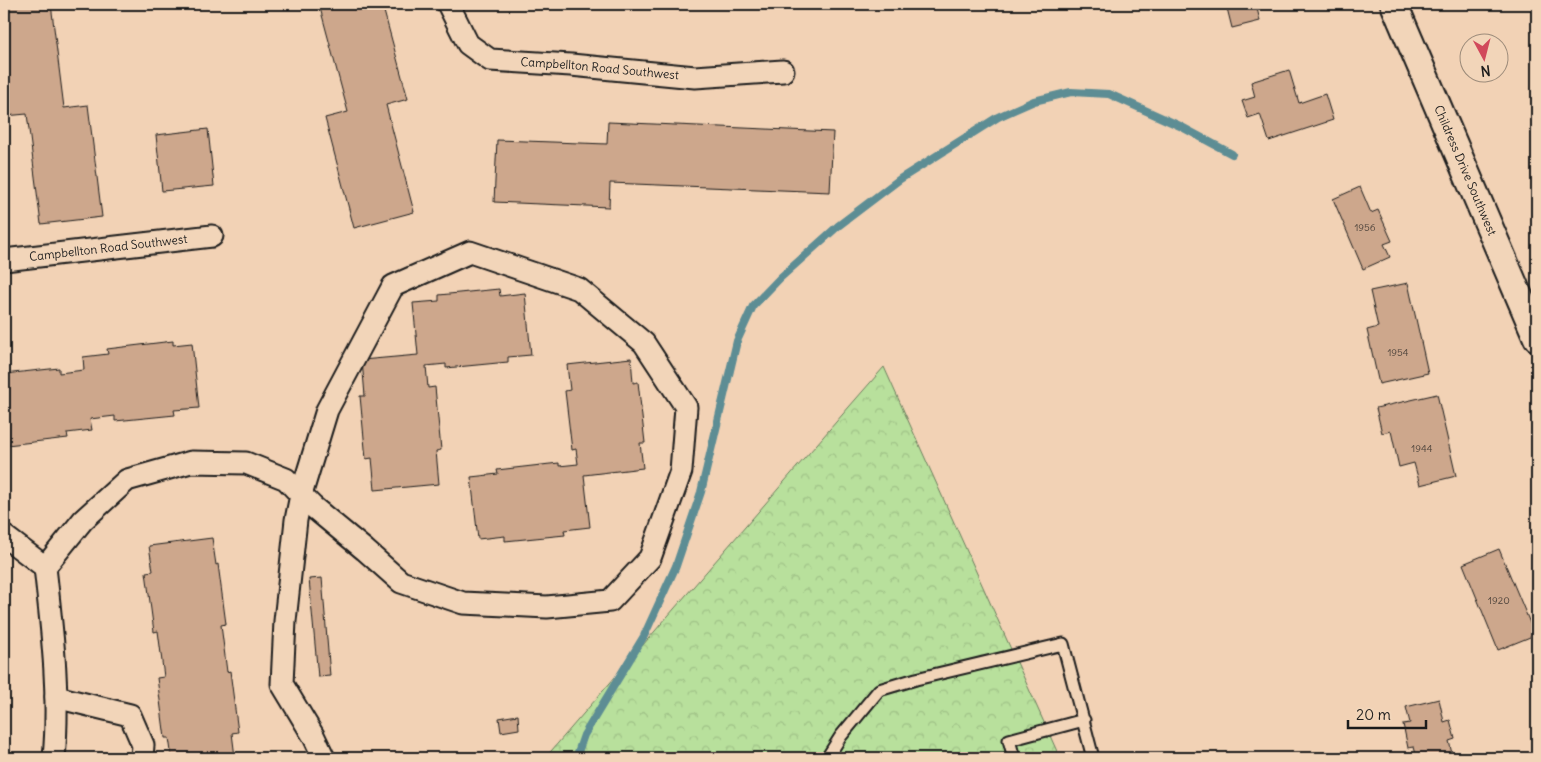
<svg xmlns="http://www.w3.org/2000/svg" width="1541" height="762" font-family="Delius,sans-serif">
<defs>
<pattern id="forest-crowns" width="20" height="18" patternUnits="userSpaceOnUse" patternTransform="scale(1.25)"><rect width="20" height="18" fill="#b8e09c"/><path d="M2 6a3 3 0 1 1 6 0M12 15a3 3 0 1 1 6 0" fill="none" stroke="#9ec086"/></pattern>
</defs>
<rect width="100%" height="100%" fill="#f2d2b5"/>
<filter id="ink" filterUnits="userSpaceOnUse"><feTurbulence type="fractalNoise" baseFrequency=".02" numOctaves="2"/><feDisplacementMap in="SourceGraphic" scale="10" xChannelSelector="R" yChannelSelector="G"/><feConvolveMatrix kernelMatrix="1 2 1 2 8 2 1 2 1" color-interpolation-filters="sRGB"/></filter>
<g filter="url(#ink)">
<!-- forest -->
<path fill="url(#forest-crowns)" stroke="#6a7e5c" d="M884,367L1060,758H545L849,407Z"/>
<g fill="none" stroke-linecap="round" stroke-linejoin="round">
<!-- stream -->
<path stroke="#5d8d94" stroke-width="8" d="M576,758L584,735L644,636L676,566L701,492L737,341L753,306L780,278L838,226L900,179L998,117L1034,101L1071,92L1109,94L1180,126L1232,154"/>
</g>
<!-- building -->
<path fill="#cda78c" stroke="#1c1c1c" d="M4,4H51L64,108L88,105L102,217L41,224L27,114L5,116Z
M319,4H382L408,99L386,105L414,212L354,228L325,118L348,112Z
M1226,4H1256L1260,21L1232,28Z
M1289,70L1299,103L1325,94L1333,120L1269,141L1260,114L1248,118L1242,101L1255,97L1251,82Z
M608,122L833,132L830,192L610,183L609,207L494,202L497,140L607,144Z
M208,129L214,186L162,191L156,135Z
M1360,187L1371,213L1378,210L1392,241L1384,244L1390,257L1363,269L1333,199Z
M1408,283L1428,373L1379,384L1367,330L1378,327L1370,291Z
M499,289L500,296L525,293L531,355L508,357V362L446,368V364L426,366L428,388L435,387L441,450L436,451L439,484L375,490L372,458L366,459L360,396H365L362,360L418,355L413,303L439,301V295Z
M173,341V345L192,343L199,408L174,410L175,415L115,421V416L90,419L92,430L67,433L68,438L7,445V440H4V374L59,368V373L84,370L83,357L108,354L107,349Z
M631,358L633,383L638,382L645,443H640L643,468L584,475L590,527L564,530L565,535L505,541V536L478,539L471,477L498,474L497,470L559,463V466L578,464L576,449L572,450L565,391L570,390L567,365Z
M1437,394L1456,476L1420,485L1414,463L1399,467L1391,431L1382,433L1376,408Z
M212,538L216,565L218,564L226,624L221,625L227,672L230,671L238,732L232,733L235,757L221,758H172L169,738H165L157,678L164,677L158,631L154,632L146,572L153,571L149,546Z
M1499,549L1535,635L1498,650L1463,564Z
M322,578L330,676L318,677L309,579Z
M1439,699L1444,722L1450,720L1455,739L1449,741L1453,758H1417L1414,747L1408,748L1403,724L1410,723L1406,707Z
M518,715L519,729L501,732L499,718Z"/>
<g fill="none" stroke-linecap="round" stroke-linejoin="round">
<!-- service casing -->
<g stroke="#1c1c1c" stroke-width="15">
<path id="service" d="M827,758L841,736L879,690L916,679L1063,644L1093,758
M1014,758L1009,740L1084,720"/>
</g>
<!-- minor casing -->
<g stroke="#1c1c1c" stroke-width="25">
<g id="minor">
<path id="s1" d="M448,4L468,44L490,60L571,65L695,77L783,71"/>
<path d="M470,252L579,289L644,343L686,407L681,471L650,558L610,601L547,607L463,603L401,582L365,550L313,507L301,495L327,410L393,286Z"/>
<path id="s2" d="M4,260L212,236"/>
<path d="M4,536L45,567"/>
<path d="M56,697L130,715L143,745L142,758"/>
<path d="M54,758C60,694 52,630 45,567L83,520L127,480L191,462L246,463L286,479L301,495L296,520L285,621L282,684L314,737L324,758"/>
</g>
</g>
<!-- tertiary casing -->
<g stroke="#1c1c1c" stroke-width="30">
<g id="tertiary">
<path id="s3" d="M1394,4L1537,338"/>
</g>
</g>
<!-- service -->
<use href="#service" stroke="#f2d5b9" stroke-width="11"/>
<!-- minor -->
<use href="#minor" stroke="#f2d5b9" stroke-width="21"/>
<!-- tertiary -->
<use href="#tertiary" stroke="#f2d5b9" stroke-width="26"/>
</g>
</g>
<g text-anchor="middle" stroke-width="4.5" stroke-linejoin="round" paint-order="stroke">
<!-- number labels -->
<g font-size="10" fill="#483f38">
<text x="1365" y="231">1956</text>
<text x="1398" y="356">1954</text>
<text x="1422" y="452">1944</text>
<text x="1499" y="604">1920</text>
</g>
<!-- street labels -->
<g font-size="12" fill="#1c1c1c" stroke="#f2d5b9">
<text dy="4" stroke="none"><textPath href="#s1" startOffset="182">Campbellton Road Southwest</textPath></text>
<text dy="4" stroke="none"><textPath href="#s3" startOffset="181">Childress Drive Southwest</textPath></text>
<text dy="4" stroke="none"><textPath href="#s2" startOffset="105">Campbellton Road Southwest</textPath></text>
</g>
</g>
<!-- margin -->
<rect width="1541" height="762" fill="none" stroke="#f2d5b9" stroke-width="20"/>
<rect x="10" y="10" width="1521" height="742" fill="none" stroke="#1c1c1c" stroke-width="2" filter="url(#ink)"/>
<!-- north arrow -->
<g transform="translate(1484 58) rotate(173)"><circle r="24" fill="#f2d5b9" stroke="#9c8b7a"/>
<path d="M0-4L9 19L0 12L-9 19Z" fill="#d1495b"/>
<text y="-8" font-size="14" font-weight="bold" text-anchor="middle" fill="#1c1c1c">N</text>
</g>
<!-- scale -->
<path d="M1348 720v8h78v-8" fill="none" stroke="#1c1c1c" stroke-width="2.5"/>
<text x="1356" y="720" font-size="15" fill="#1c1c1c" stroke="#f2d5b9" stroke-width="4" paint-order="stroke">20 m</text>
</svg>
